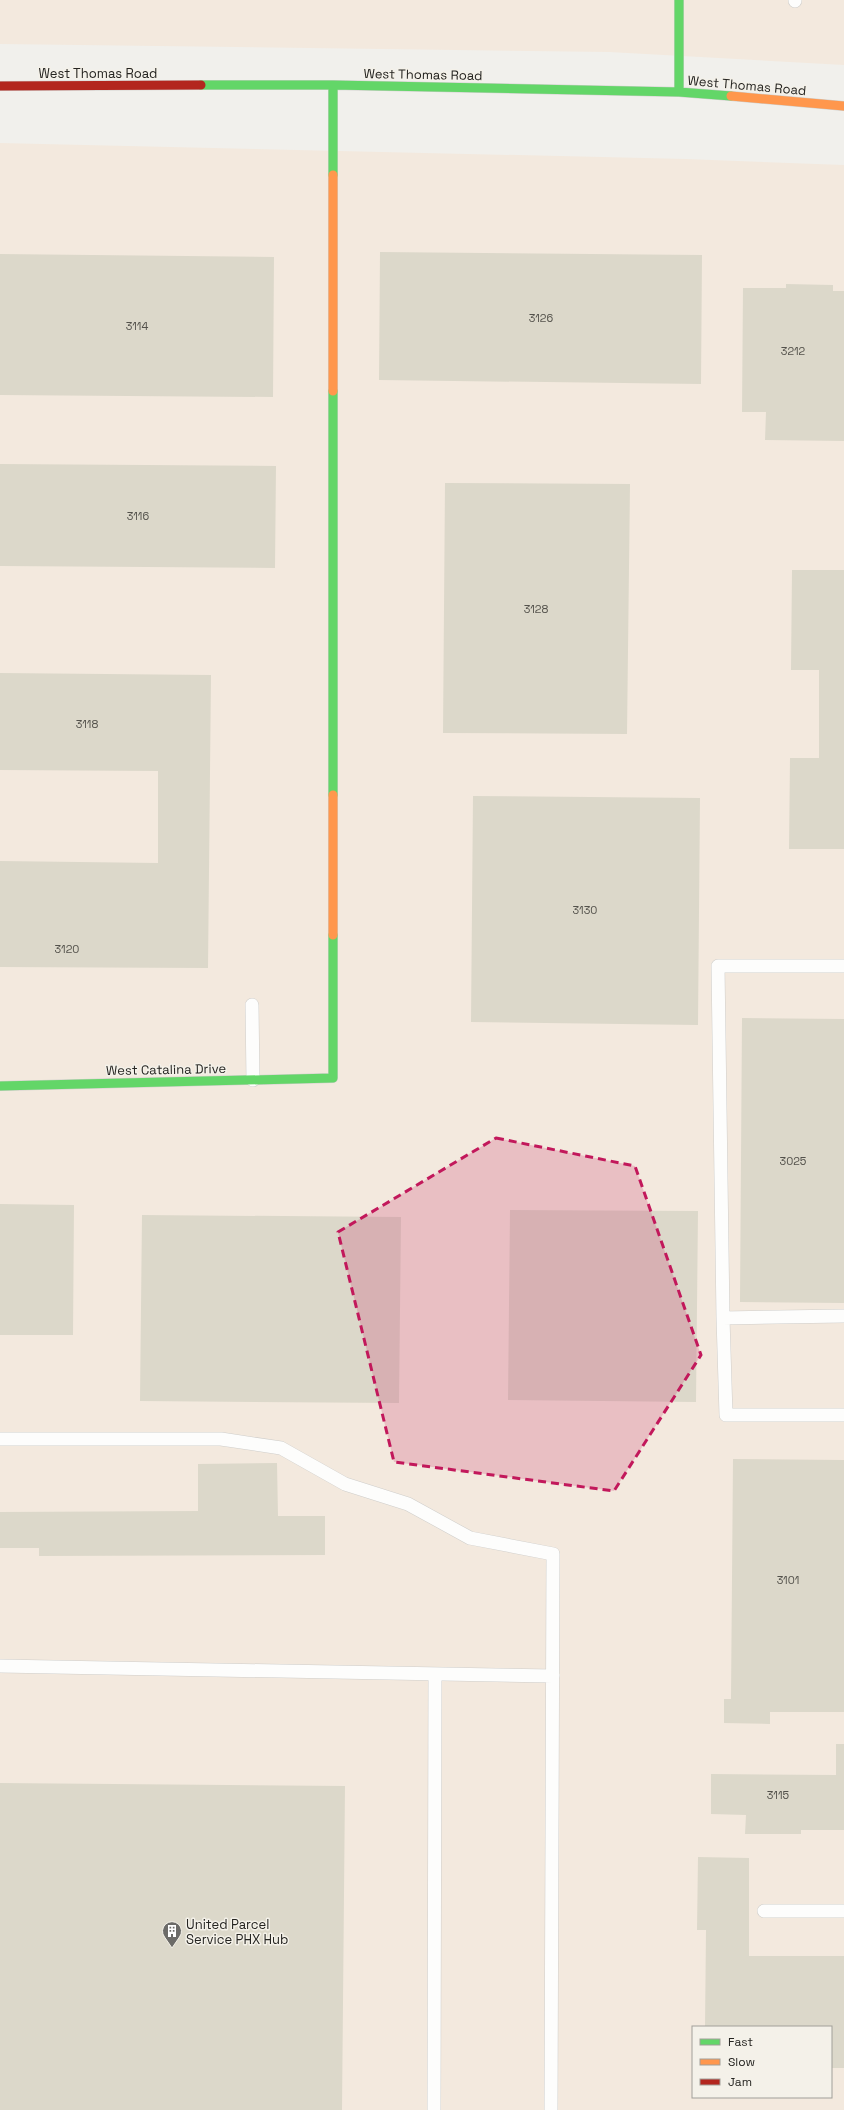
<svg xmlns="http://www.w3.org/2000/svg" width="844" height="2110" font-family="'Space Grotesk',sans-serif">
<rect width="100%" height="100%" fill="#f1f0ec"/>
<!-- industrial -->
<path fill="#f3e9de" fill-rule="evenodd" d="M0,0H844V65L609,52L0,44Z
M0,143L686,159L844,165V2110H0ZM693,2027H831V2097H693Z"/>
<!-- building -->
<path fill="#dcd8ca" d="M380,252L702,255L701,384L379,380Z
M0,254L274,257L273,397L0,395Z
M786,284L833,285V291H844V441L765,440L766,412H742L743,288H786Z
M0,464L276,466L275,568L0,566Z
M445,483L630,484L627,734L443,733Z
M792,570H844V849H789L790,758H819V670H791Z
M0,673L211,675L208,968L0,967V861L158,863V771L0,770Z
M473,796L700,798L698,1025L471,1022Z
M742,1018L844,1019V1303L740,1302Z
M0,1204L74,1205L73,1335H0Z
M510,1210L698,1211L696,1402L508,1400Z
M142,1215L401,1217L399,1403L140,1401Z
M733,1459L844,1460V1712H770V1724L724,1723V1699H731Z
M277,1463L278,1516H325V1555L39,1556V1548H0V1512L198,1511V1464Z
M836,1744H844V1830H801V1834H745L746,1815L711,1814V1774L836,1775Z
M0,1783L345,1786L342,2110H0Z
M698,1857L749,1858V1956H844V2068H831V2027H705L706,1930H697Z"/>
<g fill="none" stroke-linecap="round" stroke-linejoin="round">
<!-- lane casing -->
<g stroke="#cfcecb" stroke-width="14">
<path id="lane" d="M795,0V1
M844,966H718L723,1318L844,1316
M252,1005L253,1080
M723,1318L726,1415H844
M0,1439H221L281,1448L345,1484L408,1504L470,1538L553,1554L551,2110
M0,1666L553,1676
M764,1911H844
M434,2110L435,1674"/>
</g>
<!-- fast casing -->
<g stroke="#cfcecb" stroke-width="10">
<path id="fast" d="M679,0V92
M201,85H333L679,92L731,96
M333,85V175
M333,391V795
M0,1086L333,1078V935"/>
</g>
<!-- slow casing -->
<g stroke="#cfcecb" stroke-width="10">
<path id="slow" d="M731,96L844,106
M333,175V391
M333,795V935"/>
</g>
<!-- jam casing -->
<g stroke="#cfcecb" stroke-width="10">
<path id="jam" d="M0,86L201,85"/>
</g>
<!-- lane -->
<use href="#lane" stroke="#fdfdfc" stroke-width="13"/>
<!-- fast -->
<use href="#fast" stroke="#63d668" stroke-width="9"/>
<!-- slow -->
<use href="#slow" stroke="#ff974d" stroke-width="9"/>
<!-- jam -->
<use href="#jam" stroke="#b3261e" stroke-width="9"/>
</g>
<!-- marked area -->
<path fill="#c2185b" fill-opacity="0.2" stroke="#c2185b" stroke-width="3" stroke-dasharray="8 5" stroke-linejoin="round" d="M496,1138L635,1166L701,1355L614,1491L394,1462L338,1232Z"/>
<!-- icons -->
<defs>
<g id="building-pin" transform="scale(1)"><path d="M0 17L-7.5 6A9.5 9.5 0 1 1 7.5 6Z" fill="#6c6b68" stroke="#f4f1e9"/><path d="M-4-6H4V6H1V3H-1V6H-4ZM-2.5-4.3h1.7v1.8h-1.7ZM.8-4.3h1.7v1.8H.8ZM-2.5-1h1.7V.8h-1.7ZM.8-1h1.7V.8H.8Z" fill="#fff"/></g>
</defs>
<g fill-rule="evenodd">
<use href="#building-pin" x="172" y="1931"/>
</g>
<g text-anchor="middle" stroke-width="3" stroke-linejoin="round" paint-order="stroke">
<!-- number labels -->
<g font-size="11" fill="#53514b">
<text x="541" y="322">3126</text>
<text x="137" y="330">3114</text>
<text x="793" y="355">3212</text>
<text x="138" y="520">3116</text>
<text x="536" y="613">3128</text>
<text x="87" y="728">3118</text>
<text x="585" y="914">3130</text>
<text x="67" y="953">3120</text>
<text x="793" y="1165">3025</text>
<text x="788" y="1584">3101</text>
<text x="778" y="1799">3115</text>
</g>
<!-- street labels -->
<g font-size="13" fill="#252421" stroke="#f4f1e9">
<text x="98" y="78">West Thomas Road</text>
<text transform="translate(423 74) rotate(1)" y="5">West Thomas Road</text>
<text transform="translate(747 85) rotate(5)" y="5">West Thomas Road</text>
<text transform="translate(166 1069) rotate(-1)" y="5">West Catalina Drive</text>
</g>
<!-- poi labels -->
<g font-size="13" fill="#252421" stroke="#f4f1e9" text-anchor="start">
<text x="186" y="1929">United Parcel<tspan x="186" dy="15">Service PHX Hub</tspan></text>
</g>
</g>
<!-- legend -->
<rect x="692" y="2026" width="140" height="72" fill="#f4f1e9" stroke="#a19f99"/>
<rect x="700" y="2039" width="20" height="6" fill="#63d668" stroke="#a19f99"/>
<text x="728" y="2046" font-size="12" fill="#252421">Fast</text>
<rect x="700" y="2059" width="20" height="6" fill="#ff974d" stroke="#a19f99"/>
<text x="728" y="2066" font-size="12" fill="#252421">Slow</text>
<rect x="700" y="2079" width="20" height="6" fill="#b3261e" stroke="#a19f99"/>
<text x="728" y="2086" font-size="12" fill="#252421">Jam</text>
</svg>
